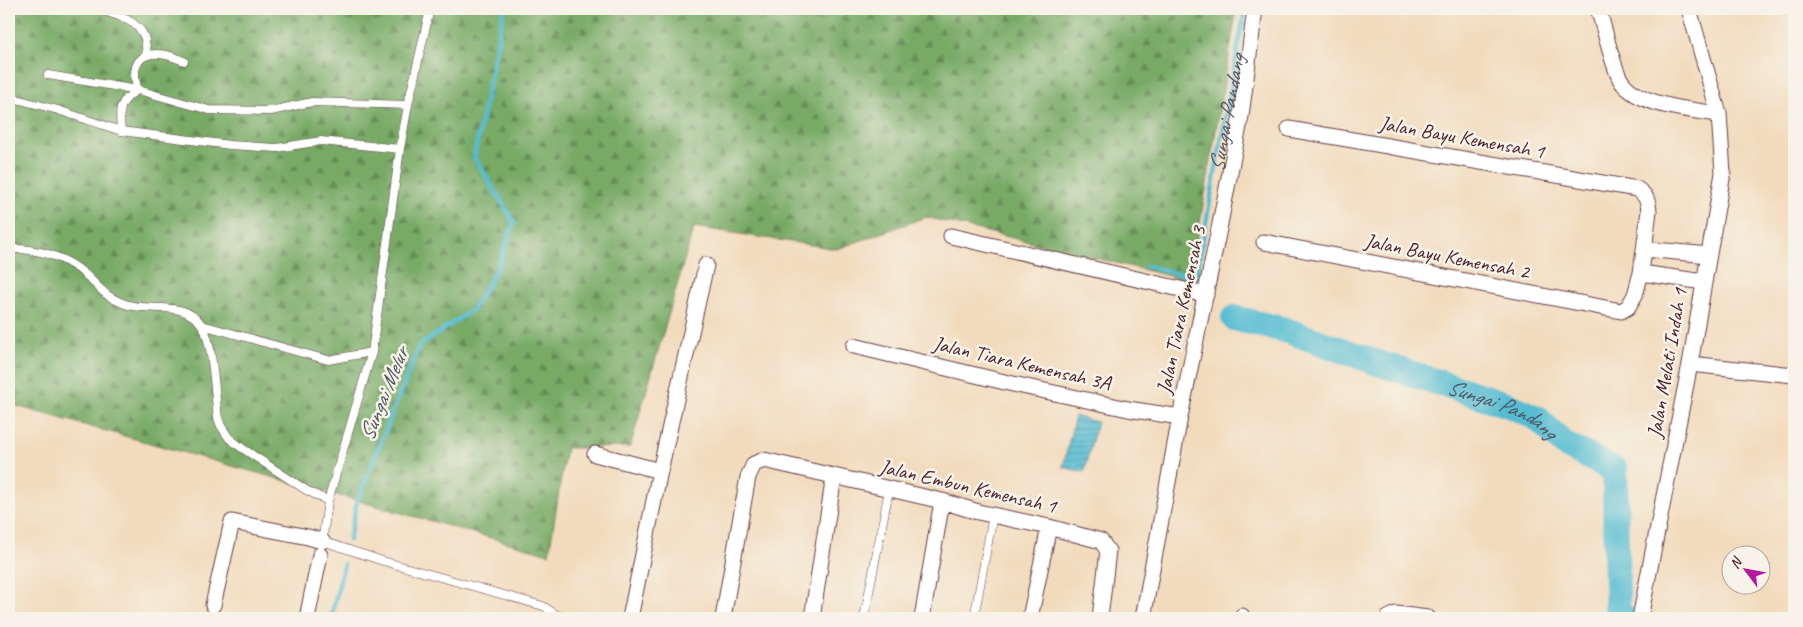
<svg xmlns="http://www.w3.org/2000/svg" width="1803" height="627" font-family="Caveat,sans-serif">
<defs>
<pattern id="forest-firs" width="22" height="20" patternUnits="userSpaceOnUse" patternTransform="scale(1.25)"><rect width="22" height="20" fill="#78aa66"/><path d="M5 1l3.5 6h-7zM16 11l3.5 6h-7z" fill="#648a54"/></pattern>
<pattern id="water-rules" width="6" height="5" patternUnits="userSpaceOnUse" patternTransform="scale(1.25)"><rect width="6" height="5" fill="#54bcd2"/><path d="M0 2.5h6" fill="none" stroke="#4898ab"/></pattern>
</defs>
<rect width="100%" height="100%" fill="#f7f3e8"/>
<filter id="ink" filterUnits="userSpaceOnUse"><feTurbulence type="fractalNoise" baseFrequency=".02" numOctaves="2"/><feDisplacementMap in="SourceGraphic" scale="10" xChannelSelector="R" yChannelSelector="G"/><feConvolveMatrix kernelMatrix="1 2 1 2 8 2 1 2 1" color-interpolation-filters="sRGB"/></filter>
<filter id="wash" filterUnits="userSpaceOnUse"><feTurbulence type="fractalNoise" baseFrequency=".0096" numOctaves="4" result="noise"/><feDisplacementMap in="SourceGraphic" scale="20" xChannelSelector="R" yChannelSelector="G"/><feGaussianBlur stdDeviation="1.12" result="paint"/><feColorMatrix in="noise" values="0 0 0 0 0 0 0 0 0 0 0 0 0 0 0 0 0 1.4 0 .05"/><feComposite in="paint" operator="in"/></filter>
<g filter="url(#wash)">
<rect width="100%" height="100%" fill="#f2dbbd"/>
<!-- forest -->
<path fill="url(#forest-firs)" stroke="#616448" d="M9,9H1237L1190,281L926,217L837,249L694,227L630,447L566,448L549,554L9,404Z"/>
<!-- water -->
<path fill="url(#water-rules)" stroke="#4f6e7e" d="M1075,416L1097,422L1084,472L1063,467Z"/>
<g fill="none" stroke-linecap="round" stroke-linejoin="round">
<!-- stream -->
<g stroke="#54bcd2" stroke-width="4.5">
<path id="s1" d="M1146,266L1196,278L1245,9"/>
<path d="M349,540L357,502L419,346L472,310L498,267L514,222L474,157L504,9"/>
<path d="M331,618L344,564"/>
</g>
<!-- river -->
<path stroke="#54bcd2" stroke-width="26" id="s2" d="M1234,318L1285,330L1378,363L1506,404L1537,418L1565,445L1615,470C1616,496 1615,521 1616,547C1616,570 1618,591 1617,614L1625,618"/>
</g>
</g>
<g filter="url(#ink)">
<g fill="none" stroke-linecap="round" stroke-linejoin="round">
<!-- service casing -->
<g stroke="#633b41" stroke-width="9">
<path id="service" d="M97,9C112,14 137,19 144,36C146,42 146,49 147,55
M48,75L138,90L209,110L271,111L312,102L408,105
M9,97L58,110L121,131L230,145L277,148L321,141L400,149
M121,131C119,110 118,101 138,90C130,66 138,50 166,55C172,56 178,59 184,61
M9,249C36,248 65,256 86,275C101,289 104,296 125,304C150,313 184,299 202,325C213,341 215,397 218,418L221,426L229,438L242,448L306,490L328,501
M202,325L328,360L372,352
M322,541L383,561L543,606L557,615L571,618
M322,543L328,501L372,352L400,149L408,105L430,9
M864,618L889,490
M974,618L993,515"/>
</g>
<!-- minor casing -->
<g stroke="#633b41" stroke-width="17">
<path id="minor" d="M1598,9C1605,29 1611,61 1620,79C1635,106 1692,110 1719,114
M951,236L1206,295
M1264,242L1621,311L1628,307L1635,295L1641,273L1649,211C1648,200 1646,195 1637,189L1289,129
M1644,249L1709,255
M1641,273L1704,282
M854,346L1013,384L1128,409L1180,417
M1690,364L1794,375
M595,454L660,471
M213,605L232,522L308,537L322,541
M307,618L320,555
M630,618L660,471L706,265
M723,618L748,477L754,464L764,460L942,501L978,512L1049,527L1101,541L1108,551L1100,618
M812,618L834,476
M922,618L942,501
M1030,618L1049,527
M1143,618L1180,417L1218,234L1241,116L1255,9
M1242,618V616
M1388,618L1396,614L1428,618
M1640,618L1690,364L1723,173L1719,114L1689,9"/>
</g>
<!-- service -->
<use href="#service" stroke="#fff" stroke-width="8"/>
<!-- minor -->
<use href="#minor" stroke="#fff" stroke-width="15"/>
</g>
</g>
<g text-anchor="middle" stroke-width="5" stroke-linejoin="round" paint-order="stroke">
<!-- street labels -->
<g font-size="21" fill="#4a1f2b" stroke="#f7f3e8">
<text transform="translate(1462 137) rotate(10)" y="7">Jalan Bayu Kemensah 1</text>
<text transform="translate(1447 256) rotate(11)" y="7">Jalan Bayu Kemensah 2</text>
<text transform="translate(1181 310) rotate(-78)" y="7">Jalan Tiara Kemensah 3</text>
<text transform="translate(1022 363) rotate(13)" y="7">Jalan Tiara Kemensah 3A</text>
<text transform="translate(1667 363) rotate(-80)" y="7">Jalan Melati Indah 1</text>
<text transform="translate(968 486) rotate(13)" y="7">Jalan Embun Kemensah 1</text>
</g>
<!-- water labels -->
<g font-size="22" font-style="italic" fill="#4e5665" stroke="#f7f3e8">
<text dy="8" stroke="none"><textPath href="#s1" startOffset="219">Sungai Pandang</textPath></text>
<text transform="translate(383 394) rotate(-68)" y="8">Sungai Melur</text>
<text dy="8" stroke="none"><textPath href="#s2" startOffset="284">Sungai Pandang</textPath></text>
</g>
</g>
<!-- margin -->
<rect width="1803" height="627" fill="none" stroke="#f7f3e8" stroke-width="30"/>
<!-- north arrow -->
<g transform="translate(1746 570) rotate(302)"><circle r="24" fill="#f7f3e8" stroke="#b29e9c"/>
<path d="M0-4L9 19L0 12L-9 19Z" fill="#b5179e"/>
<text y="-8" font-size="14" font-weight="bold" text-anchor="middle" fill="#4a1f2b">N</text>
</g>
</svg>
